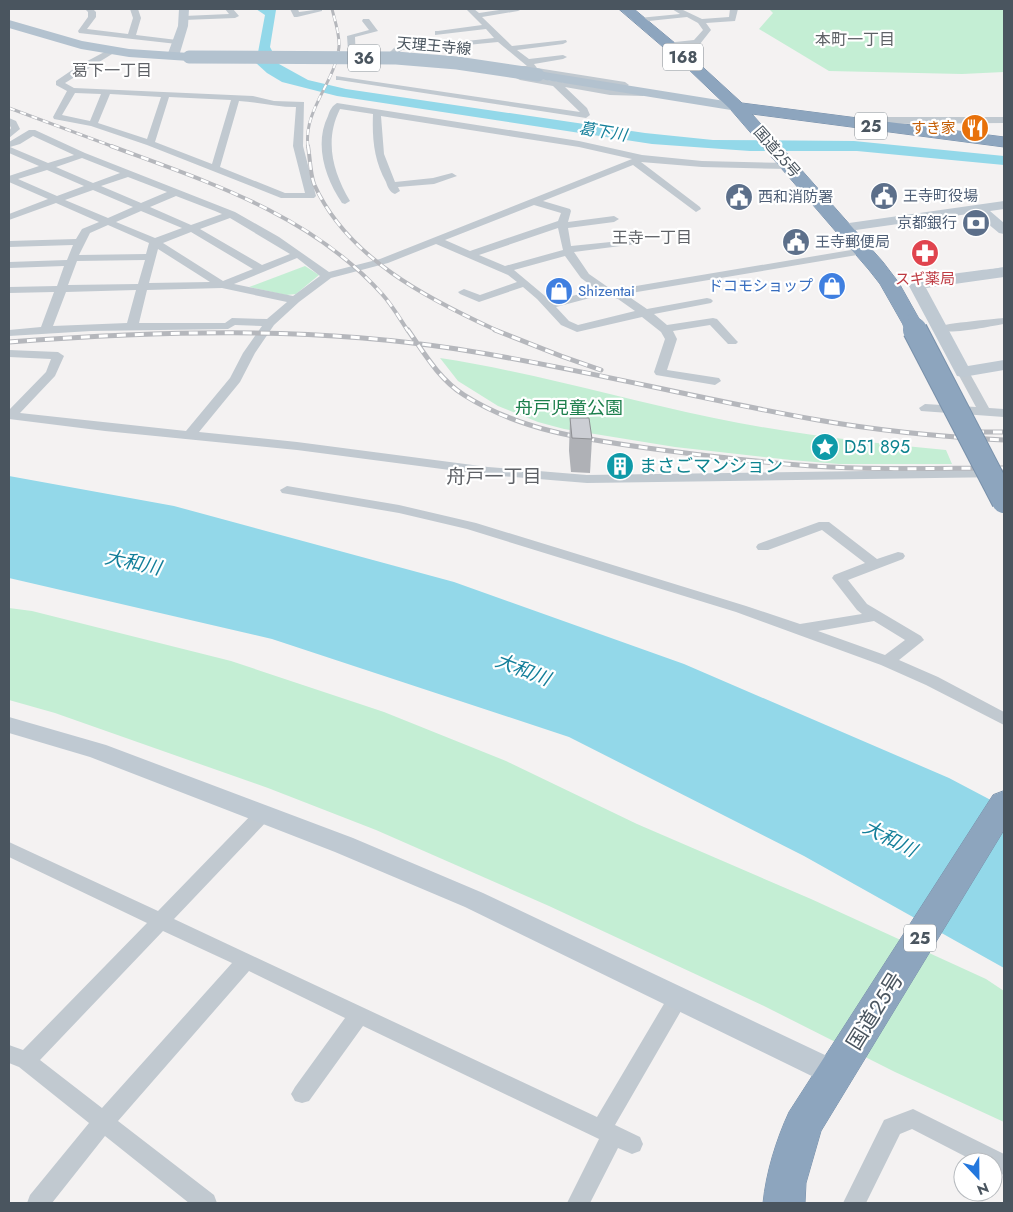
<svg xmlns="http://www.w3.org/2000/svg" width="1013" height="1212" font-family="Jost,'Noto Sans JP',sans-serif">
<rect width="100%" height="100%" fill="#f4f2f2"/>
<!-- green -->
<path fill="#c4eed4" d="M769,9H1004V72L962,74L829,71L759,29L773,13Z
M305,266L319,275L296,294L286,295L249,287Z
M440,358C532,372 622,399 714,418C791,434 869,443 946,450L952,464H839L791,460L675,447L564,429L538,422L498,406L458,381Z
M9,608L32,611L231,661L384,712L506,761L637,824L811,899L986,979L1004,991V1122L895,1072L764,1006L549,906L376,830L268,788L55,713L9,700Z"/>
<!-- water -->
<path fill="#93d8e9" d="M256,9L276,10L270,47L279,64L308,80L346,89L645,133L713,140L854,141L1004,156V165L857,151H750L652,144L337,96L282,82L267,73L256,63L265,15Z
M9,476L174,506L454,582L684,664L949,778L1004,807V968L804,856L569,737L272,639L9,578Z"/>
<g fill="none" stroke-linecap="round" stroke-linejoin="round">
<!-- highway casing -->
<g stroke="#7890aa" stroke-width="1">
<path id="highway" d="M619,9H634L694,59L742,103L1004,137V147L752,114L883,262L899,283L922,324L919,328L912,330L905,328L880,284L869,270L731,110L684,65Z
M1004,791V830L821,1131L806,1183L805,1203H763C766,1173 776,1140 789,1112L993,795Z"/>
</g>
<!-- street -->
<path fill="#c1c9d0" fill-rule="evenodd" d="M85,9H93L96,12V17L87,29L128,34L133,18L130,9H138L141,18L136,35L177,40L181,42L177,44L79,33L78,31L88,17V12Z
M225,9H233L239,16L235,18L184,20L180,18L184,16L229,14Z
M290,9H298L299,12L322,9V11L297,17H294Z
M466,9H474L479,13L506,9H522L518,11L482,17L512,46L566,40L567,42L563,44L517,50L529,59L563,55L567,57L563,59L534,64L537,68L625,82L629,85L625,88L521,70V66H527L498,42L436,48V44H439L494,38L486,29L435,35V31H438L482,25Z
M672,9H681L702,19L729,17L730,9H738L735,21L706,23L711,30L700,44L669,47L665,45L666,43L694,40L703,30L698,23L687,17L639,22L635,20L639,18L680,14Z
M363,19H369L378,31L355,37L356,61L364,63L360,65H349L347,36L369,30L362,21Z
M432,38L436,40L435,42L402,50L395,56L388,54L396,46Z
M110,49L117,51L65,83L74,88L253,96L274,101L304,102L303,146L316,196L314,198H281L147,145L91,126L54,119L53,117L67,91L56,85V81L78,66ZM75,93L101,94L90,121L62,115ZM110,94L161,97L147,139L98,123ZM169,97L231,100L212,164L155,142ZM239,101C259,102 277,107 296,107L293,146L305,193H285L220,167Z
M336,76L580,112L553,86L520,80L516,78L520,76L610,89L643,90L647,93L643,96L610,95L565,87L587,108L590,115L586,118L339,80H336Z
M337,103L579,141L642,155L702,161L789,163L794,166L789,169L702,167L641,162L700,207L701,209L696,212L633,165L543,201L570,209L571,211L568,222L614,216L619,219L614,222L568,228L571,246L640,239L641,241L636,244L574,252L589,274L612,290L863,248L868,251L863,254L625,294L647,309L707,298L711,299L713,301L711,303L654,314L667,325L713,318L717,319L736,340L738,342L736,344H728L710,325L673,331L677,339L667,370L719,378L721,381L715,385L656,375L654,372L665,339L661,332L642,317L577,332L561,325L537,299L523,287L479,302L460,294L458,292L464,289L480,295L517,282L508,275L436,244L388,263L331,278L299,302L274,325L255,353L240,382L199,432L297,442L488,467L587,475L1004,469V477L587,483L488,475L297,450L105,431L9,419V410L46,372L51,359L9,357V350L58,352L64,356L55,376L20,413L186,431L230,378L243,353L262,326L235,325L228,329L91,331L9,336V330L41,327L54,292L9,293V287L57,286L64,266L9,268V262L67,260L73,245L9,247V241L76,239L82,229L99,222L56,203L9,220V214L48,199L9,182V176L39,166L9,153V142L29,130H35L85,153L235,212L279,237L329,272L380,259L632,159L579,147L381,116L384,154L395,182L433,178L452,173L457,176L434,184L398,187L400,191L395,194C390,192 388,188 386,182C374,160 372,139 373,114L340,109C324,141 333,172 350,201L345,204L342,203C325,178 314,144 328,116C330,110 332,106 337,103ZM33,136L74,155L48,163L10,147L20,144ZM82,158L120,173L93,183L56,167ZM47,170L84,186L57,196L18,179ZM128,177L167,192L141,203L101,186ZM93,190L133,207L108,218L65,200ZM176,196L215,211L222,214L191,225L150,207ZM534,205L561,213L558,221L470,251L445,240ZM141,211L182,228L155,238L116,222ZM230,218L290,254L262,265L200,229ZM108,225L149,243L146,254L79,255L90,233ZM558,228L563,250L505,266L479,255ZM191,232L253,269L223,281L163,243ZM158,249L210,282L149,283ZM565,256L581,278L597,290L551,301L514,270ZM297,258L320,276L293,296L234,284ZM145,260L138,284L68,285L77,261ZM222,288L287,302L267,319L232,318L225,323H139L147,290ZM136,290L127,323L53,326L66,292ZM605,294L618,299L635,311L578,325L569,321L556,307Z
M872,117H1004V123L886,124L869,122L868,120Z
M9,118L16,121L20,129L9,138V131L11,128L9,124Z
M1004,318V324C991,326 943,337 934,328C938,324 993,319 1004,318Z
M963,368L969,372L989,408L1004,409V417L921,411L919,408L925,404L976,407L957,372Z
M287,486L399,505L476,523L746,606L800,624L862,614L857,610L832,578L834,575L865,563L822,530L768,550H758L756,547L758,544L819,522H829L877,559L898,552L903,553L905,556L903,559L848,580L867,604L921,636L924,640L899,660L938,677L1004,712V725L926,685L881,665L736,612L467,529L399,513L282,493L280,490ZM874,621L905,640L885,655L818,631Z
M263,807L269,809L272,814L269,819L174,919L597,1117L671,992L678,990L685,992L688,998L685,1004L615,1125L640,1137L643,1144L640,1151L632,1154L618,1148L590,1203H567L599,1139L363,1026L309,1101L302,1103L295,1101L291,1094L295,1087L345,1018L249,971L118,1121L214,1195L217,1203H189L105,1136L52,1203H27L30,1195L89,1123L19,1067L9,1063V1045L23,1050L147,923L9,857V842L158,911L257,809ZM163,931L232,963L102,1108L40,1060Z
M913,1109L1004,1154V1175L993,1171V1162H976L912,1129L900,1134L866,1203H843L884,1120Z"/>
<!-- secondary -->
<path fill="#bfc9d2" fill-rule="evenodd" d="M179,9H189L188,26L179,56L173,59L167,56L178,26Z
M1004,201V209L990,211L1004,223V234L999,233L975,213L842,232L837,231L835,228L837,225L842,224Z
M1004,267V277L926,288L968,366L1004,360V370L963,377L957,376L909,286C916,276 988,270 1004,267Z
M9,717L106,745L353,838L483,893L846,1065L851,1074L846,1083L836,1087L826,1083L465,907L335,852L90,757L9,733Z"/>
<!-- primary -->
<path fill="#b3c2cf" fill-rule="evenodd" d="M9,20L82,41L129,49L189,53L195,57L189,61L129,57L81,49L9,28Z
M538,71L737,103L744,107L737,111L533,78L531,75Z"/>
<!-- highway -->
<use href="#highway" fill="#8da5be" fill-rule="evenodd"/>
<!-- rail-far2 casing -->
<g stroke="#b5b7bc" stroke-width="3">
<path id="rail-far2" d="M9,108L114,147
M308,147C303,110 335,83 339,47C340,35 335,21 332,9"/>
</g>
<!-- rail-far1 casing -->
<g stroke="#b5b7bc" stroke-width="4">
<path id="rail-far1" d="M111,146C208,182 310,214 382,294C392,305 400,319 408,331
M308,146C310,157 310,173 314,184C347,258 428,299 498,331"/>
</g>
<!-- rail casing -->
<g stroke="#b5b7bc" stroke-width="5">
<path id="rail" d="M408,330C424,353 439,379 464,395C519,430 583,439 647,448C707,456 769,464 830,467C888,470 946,468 1004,468
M495,330L561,356L601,370
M9,342C158,331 309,326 457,349C579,368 698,399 818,420C880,431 942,437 1004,440
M975,432H1004"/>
</g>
<!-- rail-far2 -->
<use href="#rail-far2" stroke="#fff" stroke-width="2" stroke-dasharray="6" stroke-linecap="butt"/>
<!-- rail-far1 -->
<use href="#rail-far1" stroke="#fff" stroke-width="2.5" stroke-dasharray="8" stroke-linecap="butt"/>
<!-- rail -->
<use href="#rail" stroke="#fff" stroke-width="3" stroke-dasharray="9" stroke-linecap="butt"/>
<!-- highway-bridge-far1 casing -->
<g stroke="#7890aa" stroke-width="20" stroke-linecap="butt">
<path id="highway-bridge-far1" d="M912,324L916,331"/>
</g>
<!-- highway-bridge casing -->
<g stroke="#7890aa" stroke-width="26" stroke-linecap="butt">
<path id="highway-bridge" d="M915,330L1004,501"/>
</g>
<!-- primary-bridge -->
<path stroke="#b3c2cf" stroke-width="13" d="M189,57L396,58L457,63L538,75"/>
<!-- highway-bridge-far1 -->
<use href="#highway-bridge-far1" stroke="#8da5be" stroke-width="19"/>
<!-- highway-bridge -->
<use href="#highway-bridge" stroke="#8da5be" stroke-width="24"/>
</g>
<!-- wall -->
<path fill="#afb1b6" d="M570,418L592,439L590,473L571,472L569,451Z"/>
<!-- building -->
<path fill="#ccced4" stroke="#8f9094" d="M570,418H589L592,439L572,438Z"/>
<!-- icons -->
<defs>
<g id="restaurant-disc" transform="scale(1.4375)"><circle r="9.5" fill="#e8710a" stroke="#fff"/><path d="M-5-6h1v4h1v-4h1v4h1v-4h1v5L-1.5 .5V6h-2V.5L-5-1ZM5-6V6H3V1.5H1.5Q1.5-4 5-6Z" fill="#fff"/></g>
<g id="civic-disc" transform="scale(1.4375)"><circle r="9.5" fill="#5c6f8a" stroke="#fff"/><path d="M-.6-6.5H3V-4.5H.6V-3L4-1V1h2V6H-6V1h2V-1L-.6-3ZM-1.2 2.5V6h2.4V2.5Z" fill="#fff"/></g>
<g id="bank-disc" transform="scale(1.4375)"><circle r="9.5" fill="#5c6f8a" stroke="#fff"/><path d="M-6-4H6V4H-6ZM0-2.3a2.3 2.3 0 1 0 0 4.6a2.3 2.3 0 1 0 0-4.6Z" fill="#fff"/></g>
<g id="pharmacy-disc" transform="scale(1.4375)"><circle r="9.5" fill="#e0444e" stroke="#fff"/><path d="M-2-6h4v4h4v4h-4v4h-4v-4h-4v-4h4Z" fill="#fff"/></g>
<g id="shop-disc" transform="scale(1.4375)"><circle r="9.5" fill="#3f7fe0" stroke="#fff"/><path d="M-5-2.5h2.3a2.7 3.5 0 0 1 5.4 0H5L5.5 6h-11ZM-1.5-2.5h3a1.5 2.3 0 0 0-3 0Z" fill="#fff"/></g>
<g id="sight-disc" transform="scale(1.4375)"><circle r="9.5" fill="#0f9aa8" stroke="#fff"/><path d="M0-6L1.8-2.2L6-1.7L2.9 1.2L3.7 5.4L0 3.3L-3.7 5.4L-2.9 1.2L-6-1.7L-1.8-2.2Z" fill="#fff"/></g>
<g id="building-disc" transform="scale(1.4375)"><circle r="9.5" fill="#0f9aa8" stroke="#fff"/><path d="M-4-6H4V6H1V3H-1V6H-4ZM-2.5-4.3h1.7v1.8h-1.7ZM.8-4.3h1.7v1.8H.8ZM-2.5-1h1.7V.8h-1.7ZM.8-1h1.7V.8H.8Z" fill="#fff"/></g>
</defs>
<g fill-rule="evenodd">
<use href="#restaurant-disc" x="975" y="128"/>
<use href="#civic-disc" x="884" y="196"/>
<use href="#civic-disc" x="739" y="197"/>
<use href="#bank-disc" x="976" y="223"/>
<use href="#civic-disc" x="796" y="242"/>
<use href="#pharmacy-disc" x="925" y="253"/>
<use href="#shop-disc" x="832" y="286"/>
<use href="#shop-disc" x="559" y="291"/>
<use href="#sight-disc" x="825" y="447"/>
<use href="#building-disc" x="620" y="466"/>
</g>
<g text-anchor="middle" stroke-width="4.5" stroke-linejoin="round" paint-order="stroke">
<!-- far-street labels -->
<g font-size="15" fill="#4a555f" stroke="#fff">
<text transform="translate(434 46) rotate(5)" y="5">天理王寺線</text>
<text transform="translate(777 152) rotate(49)" y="5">国道25号</text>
</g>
<!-- far-food labels -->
<g font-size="15" fill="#c56008" stroke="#fff" text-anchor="end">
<text x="956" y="133">すき家</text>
</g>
<!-- far-service labels -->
<g font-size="15" fill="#4e5e75" stroke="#fff" text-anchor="start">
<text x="903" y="201">王寺町役場</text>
<text x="758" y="202">西和消防署</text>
<text x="957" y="228" text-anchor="end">京都銀行</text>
<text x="815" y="247">王寺郵便局</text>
</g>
<!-- far-health labels -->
<g font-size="15" fill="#be3a42" stroke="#fff">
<text x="925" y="284">スギ薬局</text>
</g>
<!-- far-shop labels -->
<g font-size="15" fill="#366cbe" stroke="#fff" text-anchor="end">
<text x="813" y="291">ドコモショップ</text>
<text x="578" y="296" text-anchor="start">Shizentai</text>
</g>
<!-- far-neighbourhood labels -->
<g font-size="16" fill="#5f6267" stroke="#fff">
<text x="855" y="45">本町一丁目</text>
<text x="112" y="76">葛下一丁目</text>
<text x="652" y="243">王寺一丁目</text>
</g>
<!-- shield labels -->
<g fill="#fff" stroke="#80888f" stroke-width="1">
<rect x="663" y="43.5" width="40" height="27" rx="4"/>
<rect x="348" y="44.5" width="32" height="27" rx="4"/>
<rect x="855" y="112.5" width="32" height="27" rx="4"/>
<rect x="904" y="924.5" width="32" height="27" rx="4"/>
</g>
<g font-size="16" font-weight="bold" fill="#4a555f">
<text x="683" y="63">168</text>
<text x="364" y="64">36</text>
<text x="871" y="132">25</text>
<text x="920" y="944">25</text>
</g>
<!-- far-water labels -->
<g font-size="16" font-style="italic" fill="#137f9a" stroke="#fff">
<text transform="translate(603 131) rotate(9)" y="6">葛下川</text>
</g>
<!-- park labels -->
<g font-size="18" fill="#1c7f4c" stroke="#fff">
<text x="569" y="414">舟戸児童公園</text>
</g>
<!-- culture labels -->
<g font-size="18" fill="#0d838f" stroke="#fff" text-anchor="start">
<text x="844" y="453">D51 895</text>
<text x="639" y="472">まさごマンション</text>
</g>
<!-- neighbourhood labels -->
<g font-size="19" fill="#5f6267" stroke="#fff">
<text x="494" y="483">舟戸一丁目</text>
</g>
<!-- water labels -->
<g font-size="19" font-style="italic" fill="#137f9a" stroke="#fff">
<text transform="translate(133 562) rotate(12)" y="7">大和川</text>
<text transform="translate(523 669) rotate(21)" y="7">大和川</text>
<text transform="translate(890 838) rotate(27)" y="7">大和川</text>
</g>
<!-- near-street labels -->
<g font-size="21" fill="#4a555f" stroke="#fff">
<text transform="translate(875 1011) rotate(-58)" y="7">国道25号</text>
</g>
</g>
<!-- border -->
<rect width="1013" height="1212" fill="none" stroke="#4a555f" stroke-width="20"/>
<!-- north arrow -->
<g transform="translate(978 1177) rotate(158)"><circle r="24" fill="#ffffff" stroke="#b7bbbf"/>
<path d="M0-4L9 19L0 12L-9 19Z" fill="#2377dd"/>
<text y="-8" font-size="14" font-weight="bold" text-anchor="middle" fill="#4a555f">N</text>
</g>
</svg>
